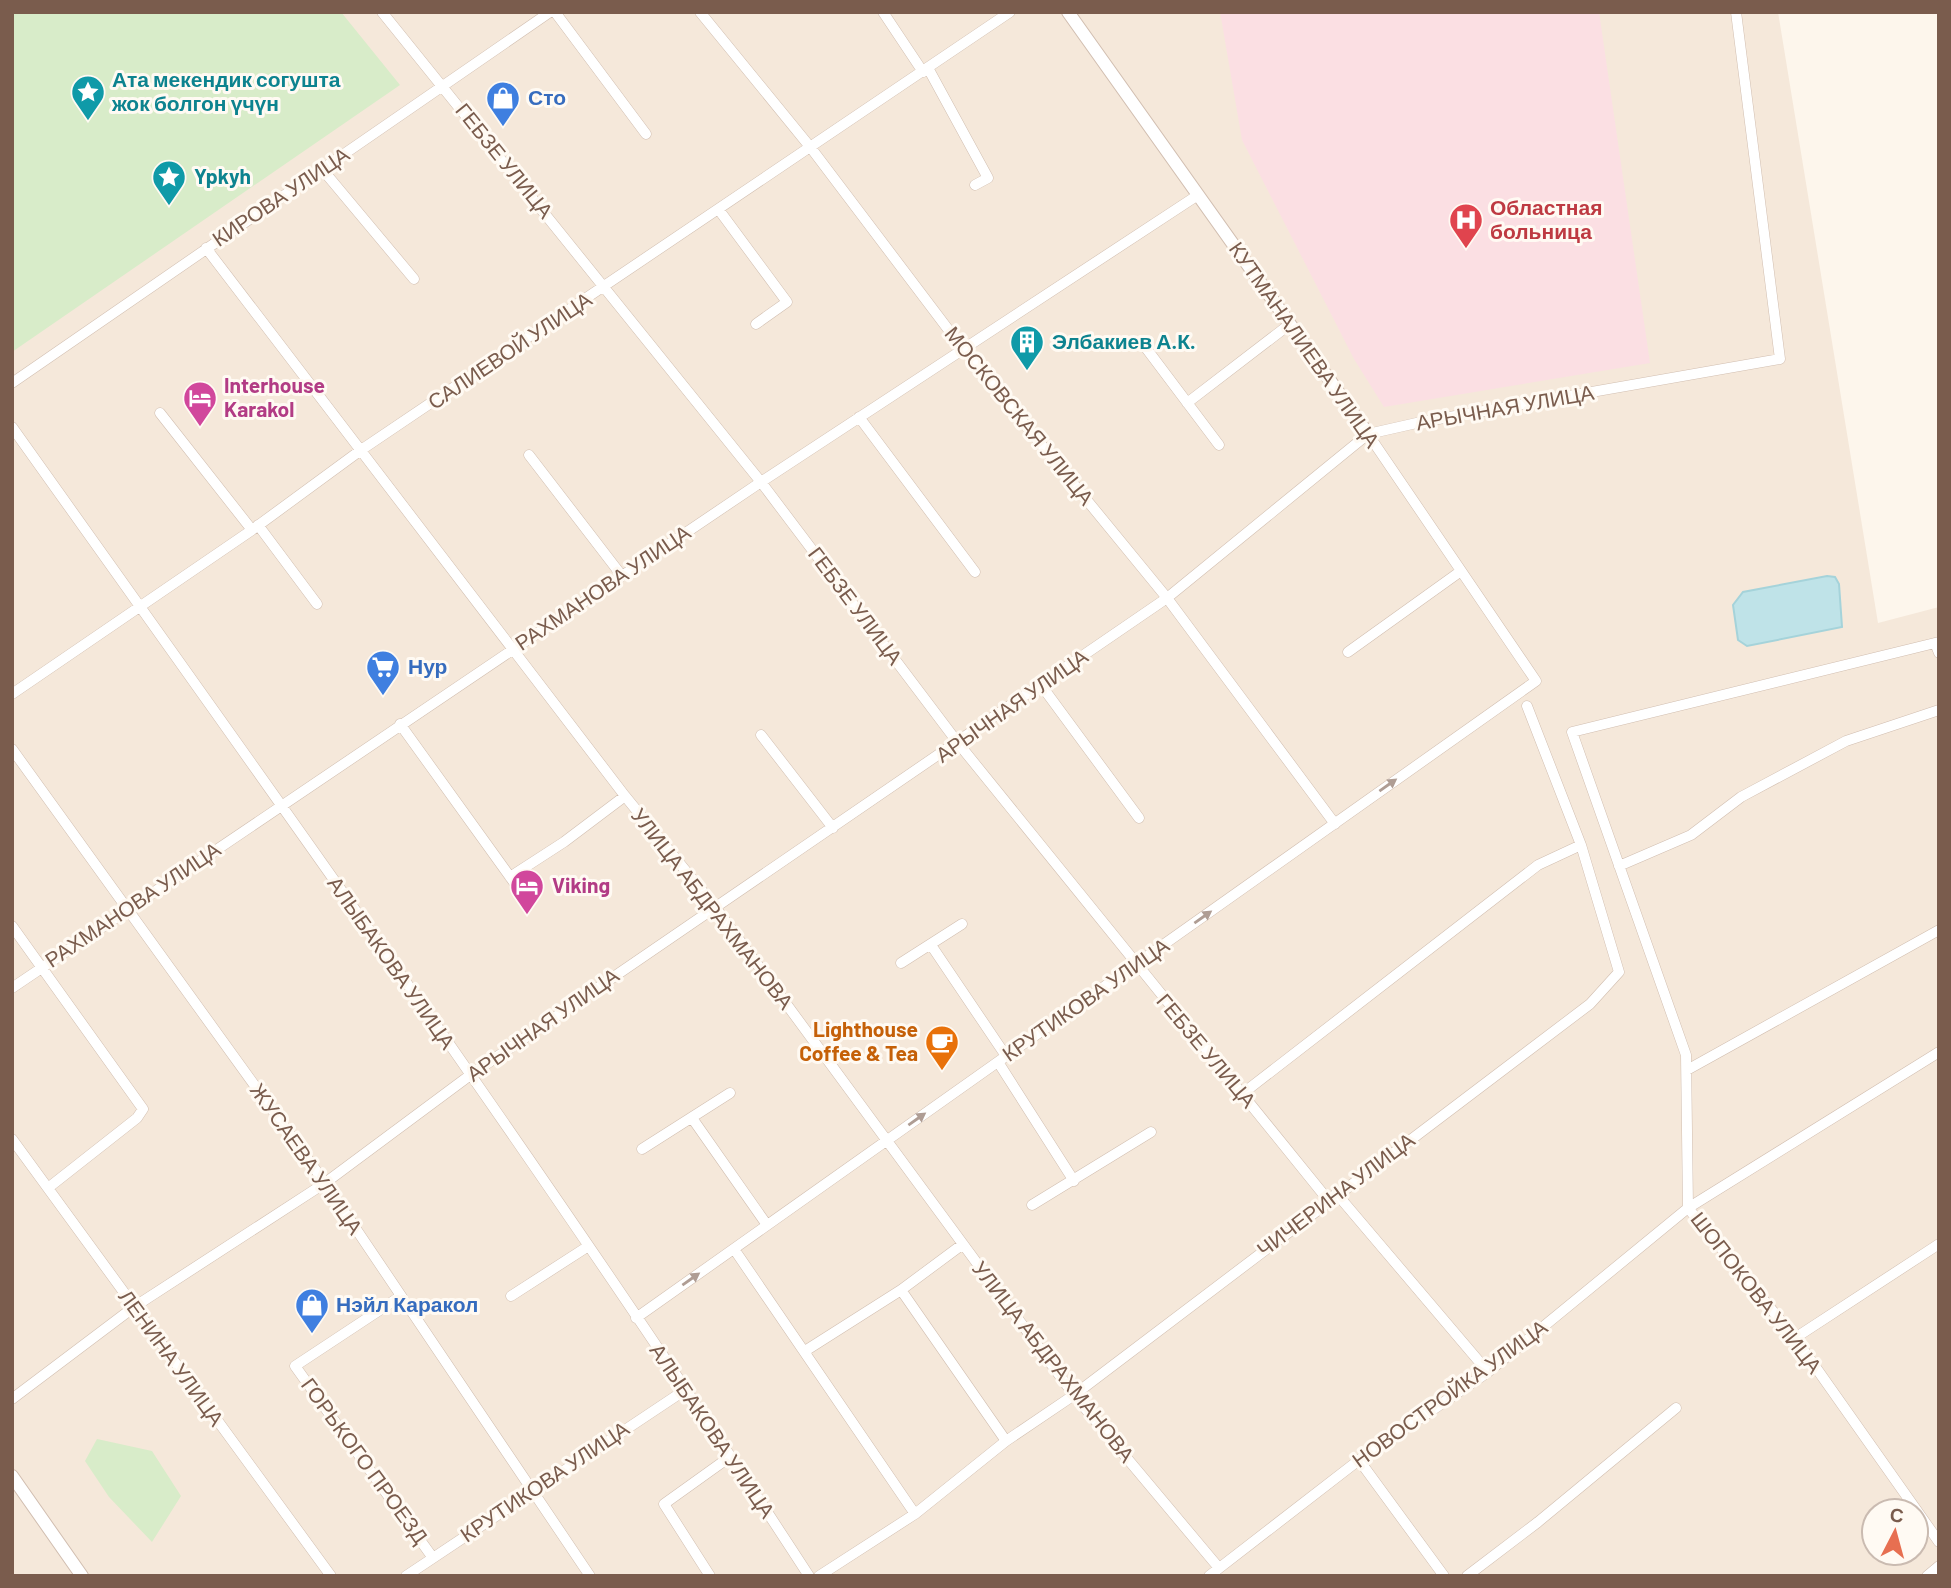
<svg xmlns="http://www.w3.org/2000/svg" width="1951" height="1588" font-family="Barlow,sans-serif">
<rect width="100%" height="100%" fill="#fdf6ec"/>
<!-- residential -->
<path fill="#f5e8da" fill-rule="evenodd" d="M12,12H1778L1878,623L1939,607V1576H12ZM1874,1511H1916V1553H1874Z"/>
<!-- medical -->
<path fill="#fbdfe3" d="M1220,12H1599L1650,363L1384,407L1354,359L1242,140Z"/>
<!-- green -->
<path fill="#d8ecc9" d="M12,12H341L400,85L12,352Z
M97,1439L152,1451L181,1496L152,1542L109,1497L85,1461Z"/>
<!-- water -->
<path fill="#bfe3e8" stroke="#a5d3da" stroke-width="2" d="M1827,576L1835,577L1839,584L1842,627L1747,646L1738,640L1733,605L1743,592Z"/>
<g fill="none" stroke-linecap="round" stroke-linejoin="round">
<!-- minor casing -->
<g stroke="#d1beb0" stroke-width="11">
<path id="minor" d="M382,12L761,482L958,743L1328,1200
M555,12L646,134
M700,12L811,148L963,349L1167,598L1335,824
M883,12L923,72
M928,68L988,178L975,185
M322,169L414,279
M719,210L787,302L756,324
M206,248L625,796L715,907L1074,1395L1219,1568
M1146,348L1219,445
M12,383L550,12
M1187,403L1290,324
M160,413L252,530
M859,417L975,572
M12,427C282,806 555,1185 809,1576
M529,455L622,576
M258,525L317,604
M1939,642L1572,732L1686,1055L1688,1208L1795,1338L1939,1542
M1935,643L1939,653
M1348,652L1461,571
M1041,685L1139,818
M12,694L252,530L361,450L1010,12
M400,724L521,892
M761,735L833,828
M12,749L325,1183L590,1576
M1619,866L1691,835L1741,797L1846,741L1939,710
M510,877L564,842L625,796
M12,926L143,1109L137,1118L48,1188
M931,945L1006,1056
M901,963L962,924
M12,988L761,482L1198,195
M998,1062L1074,1181
M1687,1070L1939,930
M1242,1094L1538,865L1581,845
M692,1118L767,1225
M12,1139L331,1576
M642,1149L730,1093
M1336,1193L1488,1372
M1032,1205L1151,1132
M734,1249L915,1514
M901,1290L1006,1441
M401,1296L295,1366L433,1558
M511,1296L587,1247
M636,1318L1536,681L1368,434
M1795,1338L1939,1244
M805,1351L901,1290L963,1244
M12,1399L134,1307L325,1183L469,1076L1167,598L1368,434L1421,422L1780,359L1736,12
M1359,1460L1444,1576
M406,1576L685,1390
M710,1576L664,1504L731,1456
M819,1576L915,1514L1006,1441L1074,1395L1590,1004L1619,972L1581,845L1527,706
M1209,1576L1359,1460L1488,1372L1688,1208L1939,1052
M1467,1576L1538,1522L1676,1408
M1927,1576L1939,1566"/>
</g>
<!-- tertiary casing -->
<g stroke="#d1beb0" stroke-width="14">
<path id="tertiary" d="M1068,12L1368,434
M12,1476L82,1576"/>
</g>
<!-- minor -->
<use href="#minor" stroke="#fff" stroke-width="10"/>
<!-- tertiary -->
<use href="#tertiary" stroke="#fff" stroke-width="12"/>
</g>
<!-- one-way arrows -->
<defs><path id="oneway-solid" d="M-6-.8H1V-3.2L6.5 0L1 3.2V.8H-6Z" transform="scale(1.75)"/></defs>
<g fill="#af9d94">
<use href="#oneway-solid" transform="translate(1388 785) rotate(-35)"/>
<use href="#oneway-solid" transform="translate(1203 917) rotate(-35)"/>
<use href="#oneway-solid" transform="translate(917 1119) rotate(-35)"/>
<use href="#oneway-solid" transform="translate(691 1279) rotate(-35)"/>
</g>
<!-- icons -->
<defs>
<g id="sight-pin" transform="scale(1.75)"><path d="M0 17L-7.5 6A9.5 9.5 0 1 1 7.5 6Z" fill="#0f9aa8" stroke="#fffaf3"/><path d="M0-6L1.8-2.2L6-1.7L2.9 1.2L3.7 5.4L0 3.3L-3.7 5.4L-2.9 1.2L-6-1.7L-1.8-2.2Z" fill="#fff"/></g>
<g id="shop-pin" transform="scale(1.75)"><path d="M0 17L-7.5 6A9.5 9.5 0 1 1 7.5 6Z" fill="#3f7fe0" stroke="#fffaf3"/><path d="M-5-2.5h2.3a2.7 3.5 0 0 1 5.4 0H5L5.5 6h-11ZM-1.5-2.5h3a1.5 2.3 0 0 0-3 0Z" fill="#fff"/></g>
<g id="hospital-pin" transform="scale(1.75)"><path d="M0 17L-7.5 6A9.5 9.5 0 1 1 7.5 6Z" fill="#e0444e" stroke="#fffaf3"/><path d="M-5-5h3v3.5h4V-5h3V5h-3V1.5h-4V5h-3Z" fill="#fff"/></g>
<g id="building-pin" transform="scale(1.75)"><path d="M0 17L-7.5 6A9.5 9.5 0 1 1 7.5 6Z" fill="#0f9aa8" stroke="#fffaf3"/><path d="M-4-6H4V6H1V3H-1V6H-4ZM-2.5-4.3h1.7v1.8h-1.7ZM.8-4.3h1.7v1.8H.8ZM-2.5-1h1.7V.8h-1.7ZM.8-1h1.7V.8H.8Z" fill="#fff"/></g>
<g id="hotel-pin" transform="scale(1.75)"><path d="M0 17L-7.5 6A9.5 9.5 0 1 1 7.5 6Z" fill="#d1479c" stroke="#fffaf3"/><path d="M-6-4.5h1.5V1H6V5H4.5V3h-9V5H-6ZM-4 0a1.8 1.8 0 1 1 3.6 0ZM.5 0V-2.5h3Q6-2.5 6 0Z" fill="#fff"/></g>
<g id="supermarket-pin" transform="scale(1.75)"><path d="M0 17L-7.5 6A9.5 9.5 0 1 1 7.5 6Z" fill="#3f7fe0" stroke="#fffaf3"/><path d="M-6-5.5h2.5l.6 2H6L4.5 2H-2.5L-4.4-4H-6ZM-1.5 3.2a1.3 1.3 0 1 0 .1 0ZM3 3.2a1.3 1.3 0 1 0 .1 0Z" fill="#fff"/></g>
<g id="cafe-pin" transform="scale(1.75)"><path d="M0 17L-7.5 6A9.5 9.5 0 1 1 7.5 6Z" fill="#e8710a" stroke="#fffaf3"/><path d="M-5.5-4.5H6V0H3Q3 3.5 0 3.5H-2.5Q-5.5 3.5-5.5 0ZM3-3.2v2h1.7v-2ZM-6 4.5H4V6H-6Z" fill="#fff"/></g>
</defs>
<g fill-rule="evenodd">
<use href="#sight-pin" x="88" y="92"/>
<use href="#shop-pin" x="503" y="98"/>
<use href="#sight-pin" x="169" y="177"/>
<use href="#hospital-pin" x="1466" y="220"/>
<use href="#building-pin" x="1027" y="342"/>
<use href="#hotel-pin" x="200" y="398"/>
<use href="#supermarket-pin" x="383" y="667"/>
<use href="#hotel-pin" x="527" y="886"/>
<use href="#cafe-pin" x="942" y="1042"/>
<use href="#shop-pin" x="312" y="1305"/>
</g>
<g text-anchor="middle" stroke-width="6" stroke-linejoin="round" paint-order="stroke">
<!-- culture labels -->
<g font-size="21" font-weight="bold" fill="#0d838f" stroke="#fffaf3" text-anchor="start">
<text x="112" y="87">Ата мекендик согушта<tspan x="112" dy="24">жок болгон үчүн</tspan></text>
<text x="194" y="184">Ypkyh</text>
<text x="1052" y="349">Элбакиев А.К.</text>
</g>
<!-- shop labels -->
<g font-size="21" font-weight="bold" fill="#366cbe" stroke="#fffaf3" text-anchor="start">
<text x="528" y="105">Сто</text>
<text x="408" y="674">Нур</text>
<text x="336" y="1312">Нэйл Каракол</text>
</g>
<!-- street labels -->
<g font-size="21" fill="#7a5c4d" stroke="#fffaf3">
<text transform="translate(504 161) rotate(51)" y="7">ГЕБЗЕ УЛИЦА</text>
<text transform="translate(281 197) rotate(-34)" y="7">КИРОВА УЛИЦА</text>
<text transform="translate(1304 345) rotate(55)" y="7">КУТМАНАЛИЕВА УЛИЦА</text>
<text transform="translate(510 351) rotate(-34)" y="7">САЛИЕВОЙ УЛИЦА</text>
<text transform="translate(1505 408) rotate(-10)" y="7">АРЫЧНАЯ УЛИЦА</text>
<text transform="translate(1019 416) rotate(51)" y="7">МОСКОВСКАЯ УЛИЦА</text>
<text transform="translate(603 588) rotate(-34)" y="7">РАХМАНОВА УЛИЦА</text>
<text transform="translate(855 606) rotate(53)" y="7">ГЕБЗЕ УЛИЦА</text>
<text transform="translate(1012 706) rotate(-35)" y="7">АРЫЧНАЯ УЛИЦА</text>
<text transform="translate(133 905) rotate(-34)" y="7">РАХМАНОВА УЛИЦА</text>
<text transform="translate(712 909) rotate(52)" y="7">УЛИЦА АБДРАХМАНОВА</text>
<text transform="translate(391 963) rotate(55)" y="7">АЛЫБАКОВА УЛИЦА</text>
<text transform="translate(1086 1000) rotate(-35)" y="7">КРУТИКОВА УЛИЦА</text>
<text transform="translate(543 1025) rotate(-35)" y="7">АРЫЧНАЯ УЛИЦА</text>
<text transform="translate(1206 1051) rotate(50)" y="7">ГЕБЗЕ УЛИЦА</text>
<text transform="translate(306 1159) rotate(55)" y="7">ЖУСАЕВА УЛИЦА</text>
<text transform="translate(1336 1195) rotate(-37)" y="7">ЧИЧЕРИНА УЛИЦА</text>
<text transform="translate(1756 1293) rotate(52)" y="7">ШОПОКОВА УЛИЦА</text>
<text transform="translate(171 1358) rotate(54)" y="7">ЛЕНИНА УЛИЦА</text>
<text transform="translate(1053 1362) rotate(52)" y="7">УЛИЦА АБДРАХМАНОВА</text>
<text transform="translate(1450 1394) rotate(-36)" y="7">НОВОСТРОЙКА УЛИЦА</text>
<text transform="translate(712 1431) rotate(56)" y="7">АЛЫБАКОВА УЛИЦА</text>
<text transform="translate(364 1461) rotate(54)" y="7">ГОРЬКОГО ПРОЕЗД</text>
<text transform="translate(545 1482) rotate(-34)" y="7">КРУТИКОВА УЛИЦА</text>
</g>
<!-- health labels -->
<g font-size="21" font-weight="bold" fill="#be3a42" stroke="#fffaf3" text-anchor="start">
<text x="1490" y="215">Областная<tspan x="1490" dy="24">больница</tspan></text>
</g>
<!-- hotel labels -->
<g font-size="21" font-weight="bold" fill="#b23c85" stroke="#fffaf3" text-anchor="start">
<text x="224" y="393">Interhouse<tspan x="224" dy="24">Karakol</tspan></text>
<text x="552" y="893">Viking</text>
</g>
<!-- food labels -->
<g font-size="21" font-weight="bold" fill="#c56008" stroke="#fffaf3" text-anchor="end">
<text x="918" y="1037">Lighthouse<tspan x="918" dy="24">Coffee &amp; Tea</tspan></text>
</g>
</g>
<!-- border -->
<rect width="1951" height="1588" fill="none" stroke="#7a5c4d" stroke-width="28"/>
<!-- north arrow -->
<g transform="translate(1895 1532) rotate(6)"><circle r="33" fill="#fffaf3" stroke="#cabbb1" stroke-width="2"/>
<path d="M0-5L12 26L0 18L-12 26Z" fill="#e76f51"/>
<text y="-10" font-size="19" font-weight="bold" text-anchor="middle" fill="#7a5c4d">С</text>
</g>
</svg>
